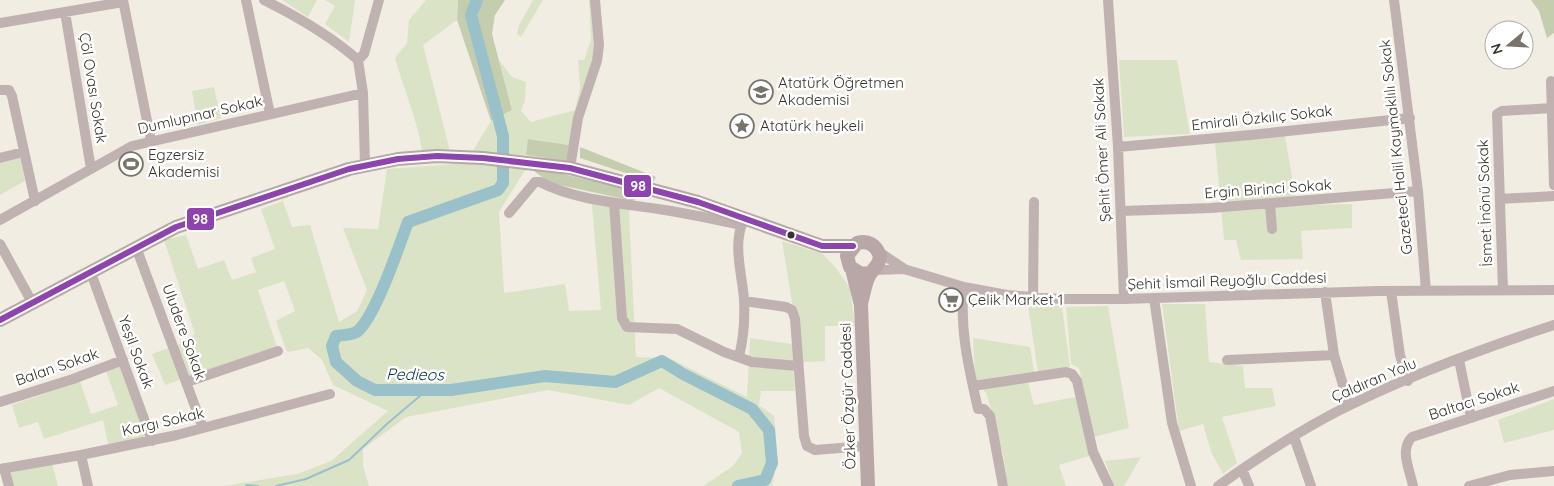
<svg xmlns="http://www.w3.org/2000/svg" width="1554" height="486" font-family="Quicksand,sans-serif">
<rect width="100%" height="100%" fill="#f2ede3"/>
<!-- green -->
<path fill="#dbe3c6" d="M282,0H317L308,17Z
M325,0H355L349,42L325,24L335,6Z
M426,0H458L457,20L423,45L450,151L422,150C416,116 404,90 395,58L407,43L409,20Z
M533,0H543L521,37L517,34L519,25Z
M589,0H592L595,43L593,58L569,145L529,139L526,155L472,152L491,121L512,110L499,60L512,77L526,82L525,100L521,111L531,122L575,110L580,88L578,60H584L591,40Z
M1119,60H1177L1190,134L1124,137Z
M214,87L221,118L198,125L192,91Z
M1285,136L1297,205L1352,204V228L1301,231L1303,259L1241,260L1236,240H1224L1215,143Z
M22,158L25,181L0,195V163Z
M471,163L527,167L499,212L504,293L565,284L569,311L601,310L591,194L634,201L629,213L636,357L669,358L747,397L750,338L799,345L782,241L823,254L836,268L850,288L855,326H825V361L793,363L795,391H761L759,405L774,416C777,441 778,461 772,486H703L733,466L742,453L739,432L659,388L629,405L548,390L406,417L363,449V466L369,486H223L297,474L331,461L388,411L333,385L322,360L308,348L289,352L286,350L276,321L295,311L284,281L258,290L277,347L165,385L152,354L177,345L195,334L164,240L186,235L198,269L224,260L232,280L256,272L251,258L275,249L261,209L283,201L292,227L310,225L339,322L357,311L367,290L343,228L378,229L387,169Z
M1162,304H1205L1209,362L1243,366L1245,388H1272L1276,406L1222,417L1237,463L1223,474L1211,452L1203,424L1179,431Z
M1028,306H1062L1070,367L1038,372Z
M1108,306L1129,428L1086,439L1092,455L1059,465L1066,486H1008L1003,454L987,395L975,378L973,338L1030,347L1034,372L1026,374L1034,405L1085,395L1079,368L1071,364L1066,307Z
M121,365L145,438L108,444L103,420L44,439L38,422L19,428L12,405L80,381L91,414L118,405L106,371Z
M1554,399V430L1504,443L1498,420Z
M1141,457L1124,486H1114L1105,461Z
M52,463L58,486H13L9,472Z"/>
<!-- forest -->
<path fill="#c5cdaf" d="M458,0H505L495,15L492,34L512,110L491,121L457,20Z
M1531,0H1554V33L1547,38L1539,11Z
M528,139L569,145L566,161L526,155Z
M580,147L656,177L653,182L580,158Z
M538,168L638,192L634,201L550,183L534,171Z"/>
<g fill="none" stroke-linecap="round" stroke-linejoin="round">
<!-- stream -->
<path stroke="#9ac0ca" stroke-width="2" d="M246,485L258,486
M276,486L306,479L349,460L388,423L427,390"/>
<!-- river -->
<path stroke="#9ac0ca" stroke-width="12" d="M477,0L471,15L503,136V183L498,190L408,222C399,246 376,315 358,331C353,335 342,335 336,336L332,346L336,362L357,381L375,390H451L545,376L615,382L662,361L683,374L752,409L769,430L772,463L765,480L738,486"/>
<!-- minor -->
<path stroke="#c1b2b2" stroke-width="10" d="M123,0L151,141
M246,0L270,114
M264,0C296,16 331,36 358,60
M1108,0L1118,147L1124,299
M1394,0L1418,191L1426,291
M65,12L91,169
M0,23L123,2
M358,60L363,93L365,164
M358,60L364,54L379,0
M1551,81L1554,185
M0,90H9L12,96L35,201
M1118,147L1250,135L1410,118
M0,158L24,152
M570,168L578,118L597,61L599,45L595,0
M535,182H540C575,200 619,203 658,209C686,213 713,219 741,225
M1500,199L1554,196
M614,203L622,318L627,327L677,329L724,352L752,362L798,366
M1270,204L1272,229
M1121,211L1211,208L1418,191
M509,213L535,182
M0,220L132,146L363,93
M0,244L33,304
M136,247L203,428
M879,252L903,268
M875,270L904,269L964,287L1007,295L1061,299H1124L1378,291L1554,290
M91,273L152,441
M964,287C959,328 969,369 978,409H984L990,416L1003,486
M1503,290L1497,114L1502,111L1552,108
M1391,291L1400,355L1408,381
M1325,292L1334,355L1349,405
M1033,297L1034,202
M1154,298L1172,423L1191,486
M744,301L786,307L792,310L795,319L804,436L807,446L815,450L865,446
M739,356C744,337 745,319 744,299C742,274 732,242 744,220
M1227,360L1334,355
M1459,360L1471,418
M187,382L278,351
M973,386L1066,372L1072,374L1077,381L1093,452L1109,486
M0,402L73,379L123,360
M1294,437L1311,486
M81,455L88,486
M4,468L9,486
M0,469L81,455L177,435L330,394
M1242,469L1249,486
M1218,486C1259,457 1303,428 1348,406C1411,375 1487,347 1554,325
M1413,486C1410,470 1399,450 1412,437L1554,391
M1469,486L1510,475L1554,471"/>
<!-- major -->
<path stroke="#b9a7a7" stroke-width="14" d="M852,269L861,305L868,486
M861,303C864,294 865,282 870,274C874,268 879,266 880,257C877,245 868,240 857,243L847,256L850,267L861,274L871,273
M0,320L176,227L349,169L398,159L437,156L483,158L570,168L698,202L822,246H853"/>
<!-- bus-1 casing -->
<g stroke="#fff" stroke-width="10">
<path id="bus-1" d="M0,320L176,227L349,169L398,159L437,156L483,158L570,168L698,202L822,246H853"/>
</g>
<!-- bus-1 -->
<use href="#bus-1" stroke="#8e44ad" stroke-width="6"/>
</g>
<!-- icons -->
<defs>
<g id="university-ring" transform="scale(1.25)"><circle r="9.5" fill="#fff" stroke="#78746c" stroke-width="1.5"/><path d="M0-5L7-2L0 1L-7-2ZM-4 1L0 2.5L4 1V4Q0 6-4 4Z" fill="#78746c"/></g>
<g id="sight-ring" transform="scale(1.25)"><circle r="9.5" fill="#fff" stroke="#78746c" stroke-width="1.5"/><path d="M0-6L1.8-2.2L6-1.7L2.9 1.2L3.7 5.4L0 3.3L-3.7 5.4L-2.9 1.2L-6-1.7L-1.8-2.2Z" fill="#78746c"/></g>
<g id="stadium-ring" transform="scale(1.25)"><circle r="9.5" fill="#fff" stroke="#78746c" stroke-width="1.5"/><path d="M0-5a6.5 5 0 1 0 0 10a6.5 5 0 1 0 0-10ZM-3.5-1.8h7v3.6h-7Z" fill="#78746c"/></g>
<g id="supermarket-ring" transform="scale(1.25)"><circle r="9.5" fill="#fff" stroke="#78746c" stroke-width="1.5"/><path d="M-6-5.5h2.5l.6 2H6L4.5 2H-2.5L-4.4-4H-6ZM-1.5 3.2a1.3 1.3 0 1 0 .1 0ZM3 3.2a1.3 1.3 0 1 0 .1 0Z" fill="#78746c"/></g>
</defs>
<g fill-rule="evenodd">
<use href="#university-ring" x="761" y="92"/>
<use href="#sight-ring" x="742" y="126"/>
<use href="#stadium-ring" x="131" y="164"/>
<use href="#supermarket-ring" x="951" y="300"/>
</g>
<!-- markers -->
<circle fill="#37332c" stroke="#fff" stroke-width="2" cx="791" cy="235" r="4.5"/>
<g text-anchor="middle" stroke-width="5" stroke-linejoin="round" paint-order="stroke">
<!-- poi labels -->
<g font-size="15" fill="#37332c" stroke="#fff" text-anchor="start">
<text x="778" y="88">Atatürk Öğretmen<tspan x="778" dy="17">Akademisi</tspan></text>
<text x="760" y="131">Atatürk heykeli</text>
<text x="148" y="160">Egzersiz<tspan x="148" dy="17">Akademisi</tspan></text>
<text x="968" y="305">Çelik Market 1</text>
</g>
<!-- street labels -->
<g font-size="15" fill="#37332c" stroke="#fff">
<text transform="translate(93 88) rotate(81)" y="5">Çöl Ovası Sokak</text>
<text transform="translate(200 115) rotate(-13)" y="5">Dumlupınar Sokak</text>
<text transform="translate(1262 118) rotate(-6)" y="5">Emirali Özkılıç Sokak</text>
<text transform="translate(1396 147) rotate(-96)" y="5">Gazeteci Halil Kaymaklılı Sokak</text>
<text transform="translate(1102 150) rotate(-93)" y="5">Şehit Ömer Ali Sokak</text>
<text transform="translate(1268 189) rotate(-4)" y="5">Ergin Birinci Sokak</text>
<text transform="translate(1485 203) rotate(-92)" y="5">İsmet İnönü Sokak</text>
<text transform="translate(1227 281) rotate(-2)" y="5">Şehit İsmail Reyoğlu Caddesi</text>
<text transform="translate(184 332) rotate(70)" y="5">Uludere Sokak</text>
<text transform="translate(136 352) rotate(70)" y="5">Yeşil Sokak</text>
<text transform="translate(57 367) rotate(-19)" y="5">Balan Sokak</text>
<text transform="translate(1374 380) rotate(-23)" y="5">Çaldıran Yolu</text>
<text transform="translate(848 396) rotate(-92)" y="5">Özker Özgür Caddesi</text>
<text transform="translate(1474 401) rotate(-18)" y="5">Baltacı Sokak</text>
<text transform="translate(163 422) rotate(-13)" y="5">Kargı Sokak</text>
</g>
<!-- water labels -->
<g font-size="16" font-style="italic" fill="#043a48" stroke="#fff">
<text transform="translate(415 374) rotate(1)" y="6">Pedieos</text>
</g>
</g>
<g stroke="#fff" stroke-width="2">
<rect x="623" y="174" width="29" height="24" rx="5" fill="#8e44ad"/>
<rect x="186" y="207" width="29" height="24" rx="5" fill="#8e44ad"/>
</g>
<g font-size="14" text-anchor="middle" font-weight="bold" fill="#fff">
<text x="638" y="191">98</text>
<text x="200" y="224">98</text>
</g>
<!-- north arrow -->
<g transform="translate(1509 45) rotate(252)"><circle r="24" fill="#ffffff" stroke="#afadab"/>
<path d="M0-4L9 19L0 12L-9 19Z" fill="#78746c"/>
<text y="-8" font-size="14" font-weight="bold" text-anchor="middle" fill="#37332c">N</text>
</g>
</svg>
